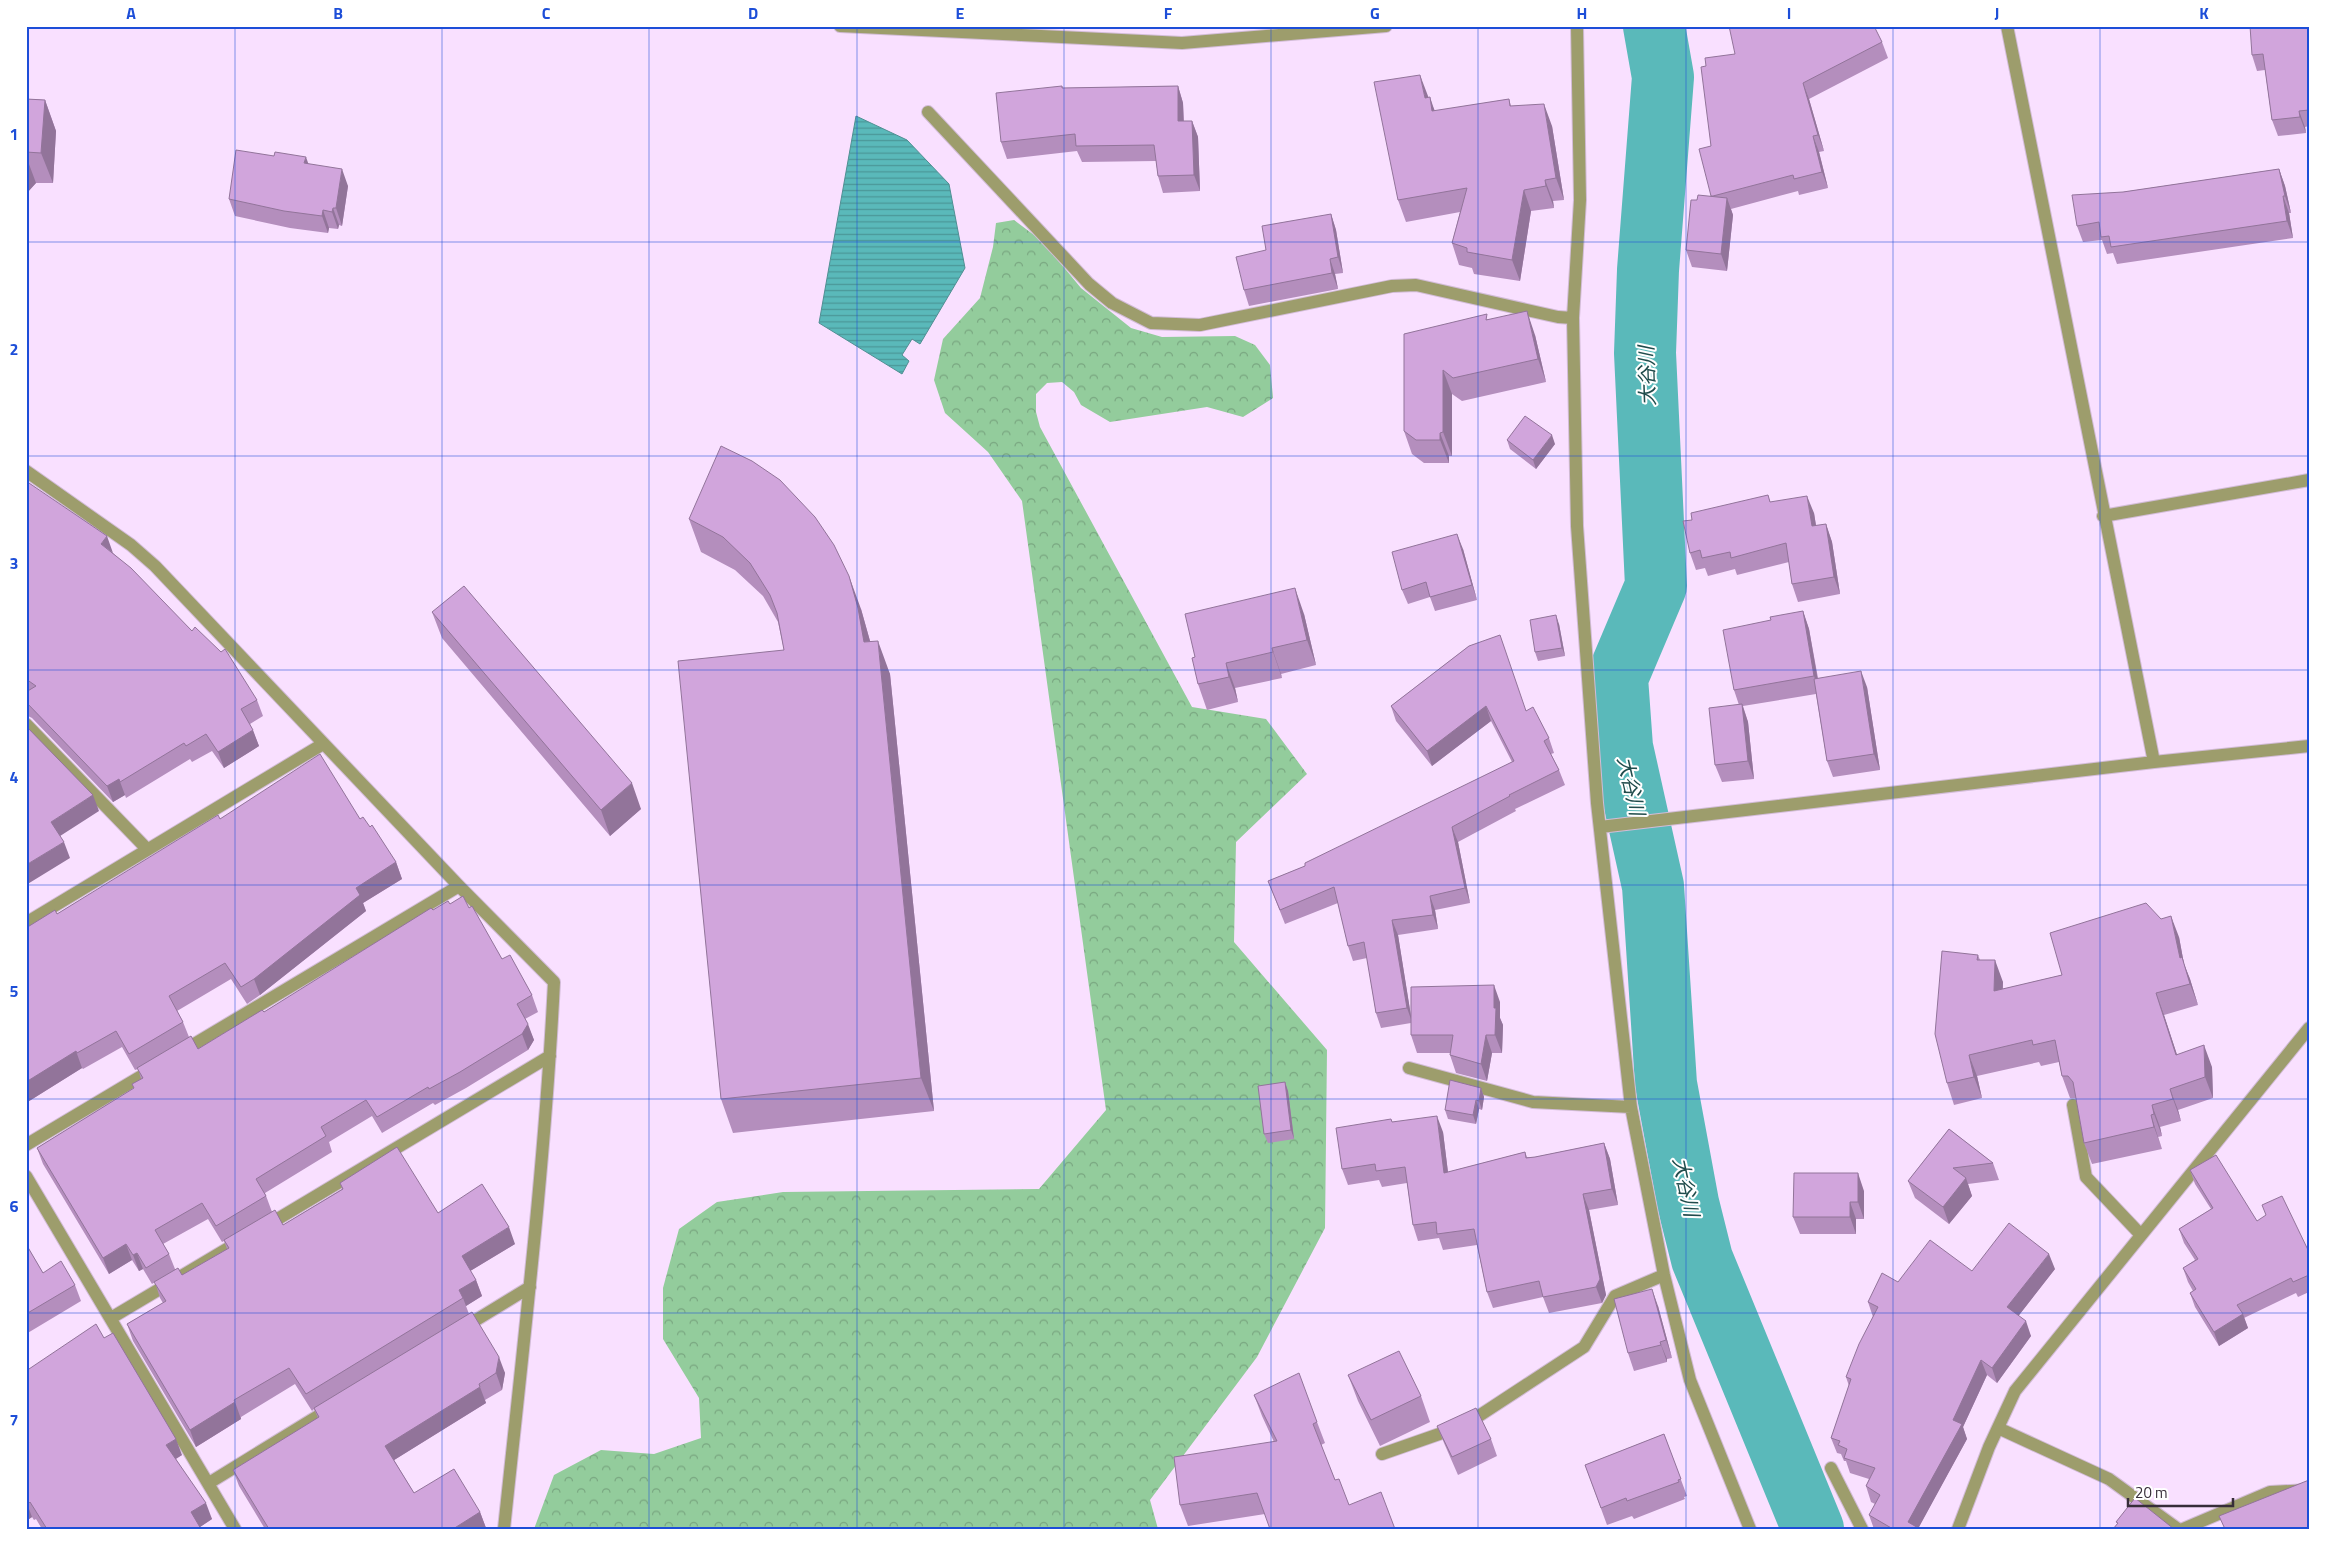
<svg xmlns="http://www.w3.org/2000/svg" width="2335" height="1555" font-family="'Titillium Web','Noto Sans JP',sans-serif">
<defs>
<pattern id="forest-crowns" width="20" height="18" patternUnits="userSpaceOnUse" patternTransform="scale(1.25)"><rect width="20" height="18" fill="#93cc9c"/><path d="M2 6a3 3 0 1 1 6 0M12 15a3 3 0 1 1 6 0" fill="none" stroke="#79a680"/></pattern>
<pattern id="water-rules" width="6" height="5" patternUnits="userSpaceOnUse" patternTransform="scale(1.25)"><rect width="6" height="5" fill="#5ab9ba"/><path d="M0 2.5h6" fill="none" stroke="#4b9798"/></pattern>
</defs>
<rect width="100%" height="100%" fill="#f9e0ff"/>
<!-- forest -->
<path fill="url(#forest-crowns)" d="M1014,220L1042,241L1081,288L1131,328L1162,337L1235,336L1255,345L1270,365L1273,398L1243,417L1207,407L1110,422L1081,405L1074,392L1062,382L1047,383L1036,394V412L1040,427L1192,707L1266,719L1307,774L1236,842L1234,942L1327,1050L1325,1228L1257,1357L1150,1500L1158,1529H534L554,1475L601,1450L654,1454L701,1438L699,1398L663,1339V1288L679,1229L717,1202L783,1192L1039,1189L1106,1110L1022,501L988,452L945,413L934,380L943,339L980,298L993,247L996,223Z"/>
<!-- water -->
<path fill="url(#water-rules)" stroke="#508f93" d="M856,116L907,140L949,184L965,268L920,344L912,339L902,355L909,361L902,374L819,323Z"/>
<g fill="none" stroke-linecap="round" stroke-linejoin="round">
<!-- river -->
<path stroke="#5ab9ba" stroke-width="62" d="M1654,26L1663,77L1648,270L1645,353L1656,586L1617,678L1622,747L1653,886L1666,1084L1688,1203L1702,1259L1813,1529"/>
<!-- minor casing -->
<g stroke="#d2bcd7" stroke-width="14">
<path id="minor" d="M840,26L1182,43L1386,26
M1577,26L1580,200L1573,318L1577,526L1597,803L1631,1107L1664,1275L1690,1380L1750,1529
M2007,26L2154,762
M928,112L1089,284L1112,303L1151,323L1200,325L1392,286L1416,285L1558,317L1573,318
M26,471L131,545L155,566L459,886L554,982C545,1164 523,1347 504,1529
M2103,516L2309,480
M26,724L147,849
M1600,827L2154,762L2309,746
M26,923L323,744
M181,1052L459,886
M1409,1068L1533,1102L1631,1107
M2073,1105L2086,1177L2141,1235
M26,1145L155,1068
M26,1176L235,1529
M266,1226L550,1056
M111,1318L242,1240
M463,1328L530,1287
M1998,1428L2109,1479L2178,1529
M1382,1454L1465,1425L1584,1347L1615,1296L1664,1275
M1831,1468L1862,1529
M209,1483L331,1408
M1958,1529L1989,1447L2015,1391L2309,1028
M2183,1529L2270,1492L2309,1490"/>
</g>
<!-- minor -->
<use href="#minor" stroke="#9d9d6c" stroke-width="12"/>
</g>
<!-- wall -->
<path fill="#b48ebd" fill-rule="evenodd" d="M2309,26V126L2305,127L2306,133L2278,136L2272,120L2265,70L2257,71L2252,55Z
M1882,42L1888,58L1809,99L1824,151L1819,152L1828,188L1799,195L1798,191L1731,209L1733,215L1727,271L1692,267L1686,250L1697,200L1711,196V146L1706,66Z
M1062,86L1063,88L1178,86L1183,103L1184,121H1192L1198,137L1200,191L1163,193L1158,176L1156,161L1082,162L1077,151L1007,159L1001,142Z
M1428,97L1435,111L1509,99L1511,106L1552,126L1564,200L1553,201L1554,208L1531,211L1520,281L1474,274L1472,268L1459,265L1452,243L1460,212L1406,222L1398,200Z
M26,99L45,100L56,131L53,183H36L26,194Z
M308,164L348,186L342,226L339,225L338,229L329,228L328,233L290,228L235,216L229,199Z
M2279,169L2285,186L2291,213H2289L2293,238L2117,264L2113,253L2107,254L2102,240L2083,242L2077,226L2123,192Z
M1331,214L1336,230L1343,273L1335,274L1338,289L1249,306L1244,290L1266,250Z
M1489,319L1535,335L1546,382L1462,401L1452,394V456H1449V463H1424L1412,454L1404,431V334Z
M1507,440L1555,444L1536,469L1510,449Z
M26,481L113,553L257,700L263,716L250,724L259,746L224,768L212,751L192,762L190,759L126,798L125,795L113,802L32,718L28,716H26V692H28L26,691Z
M1768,495L1770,502L1814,513L1816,526L1826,524L1832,542L1840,594L1798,602L1792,584L1789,562L1737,575L1735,569L1708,576L1705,568L1696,570L1690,553L1692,520Z
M689,519L861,609L870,641L890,674L934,1111L733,1133L721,1099L784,650L778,622L763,596L735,570L701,552Z
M1463,549L1477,600L1435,611L1430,597L1408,604L1402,590Z
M1803,611L1809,629L1818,678L1867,687L1880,770L1833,777L1827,761L1816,694L1743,706L1748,722L1754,779L1722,782L1715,765L1739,705L1734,690L1771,620Z
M432,612L641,809L610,836L442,638Z
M1304,614L1316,665L1281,674L1282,678L1235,688L1238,702L1207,710L1198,684L1195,657Z
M1559,624L1565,656L1538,661L1535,652Z
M1469,646L1549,738L1554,753L1551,754L1559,770L1565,785L1515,809L1516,811L1458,842L1470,903L1435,910L1438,929L1398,935L1411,1017L1500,1002V1018L1503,1025L1502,1053H1492L1487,1081L1456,1073L1450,1055V1053H1417L1411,1035V1023L1381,1028L1376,1013L1367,958L1353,961L1348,946L1338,903L1285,924L1268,881L1305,866L1512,762L1491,721L1432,766L1396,721L1391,706Z
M220,819H360L396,862L402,879L363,903L366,911L260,995L247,1004L231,979L177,1011L183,1022L189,1037L198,1049L264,1012L433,910L450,904L469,908L502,959L532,995L538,1012L525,1019L534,1040L528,1050L466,1088L435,1105L433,1103L382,1133L372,1116L329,1142L332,1152L265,1193L272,1212L283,1225L342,1189L340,1183L438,1213L515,1244L470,1271L476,1280L482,1296L466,1306L469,1314L505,1373L502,1390L485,1400L486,1403L394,1460L414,1493L480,1512L486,1528L485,1529H265L239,1486L233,1470L318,1418L314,1409L312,1411L295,1384L241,1417V1419L196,1447L133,1341L127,1324L163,1303L160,1298L155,1282L152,1284L143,1269L139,1271L132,1260L109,1274L43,1164L37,1148L134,1088L132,1084L141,1079L138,1069L135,1070L122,1047L83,1069L82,1068L26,1103V928L57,914ZM208,1219L222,1242L224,1241L227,1249L182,1275L175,1269L169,1254L163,1244Z
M2179,937L2184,964L2190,979L2198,1005L2164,1015L2177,1055L2212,1067L2213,1098L2178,1110L2181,1121L2160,1127L2162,1136L2158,1137L2162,1149L2092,1164L2084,1143L2076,1098H2070L2062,1076L2059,1062L2041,1066L2039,1062L1977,1076L1982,1098L1954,1105L1947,1083L1978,955L1980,960L2003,982V989L2062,975Z
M1285,1082L1288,1091L1294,1139L1268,1143L1264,1134Z
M1481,1088L1484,1097L1482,1110L1479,1109L1476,1124L1448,1119L1445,1110Z
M1392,1122L1443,1132L1448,1172L1525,1152L1527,1157H1535L1604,1143L1610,1159L1618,1205L1589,1210L1606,1295L1602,1303L1549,1313L1543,1297L1493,1308L1487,1292L1477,1245L1443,1250L1439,1238L1418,1241L1413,1225L1407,1183L1382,1187L1379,1180L1348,1185L1342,1169Z
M1949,1129L1993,1163L1999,1180L1968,1184L1972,1196L1949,1224L1915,1198L1908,1181Z
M2190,1170L2257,1221L2309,1252V1292L2298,1297L2296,1293L2244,1318L2248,1328L2219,1346L2195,1307L2190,1293L2193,1291L2188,1282L2183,1268L2195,1260L2184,1243L2179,1229L2211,1209L2195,1184Z
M1864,1191V1219H1856V1234H1800L1793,1217Z
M26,1244L43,1273L75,1285L81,1301L26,1334Z
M2055,1269L2018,1316L2031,1336L1997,1383L1987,1375L1963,1427L1967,1439L1918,1528L1920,1529H1874L1869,1515L1875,1504L1871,1502L1866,1486L1869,1479L1850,1473L1846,1461H1844L1841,1454L1837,1453L1831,1438L1849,1386L1846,1377L1873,1317L1868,1302L1898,1282L1972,1271Z
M1658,1306L1672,1358L1667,1359V1362L1634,1371L1628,1353Z
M26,1371L182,1455L176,1459L212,1519L200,1527L201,1529H42L36,1519L34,1520L32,1517L26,1521Z
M1348,1375L1421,1396L1430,1422L1380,1446L1358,1401Z
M1254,1395L1317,1422L1325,1443L1321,1445L1335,1480L1349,1505L1265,1514L1188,1526L1180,1505L1274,1442L1262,1416Z
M1437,1426L1491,1439L1497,1456L1458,1475L1444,1443Z
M1664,1434L1687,1496L1684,1497L1685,1499L1634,1519L1632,1516L1607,1525L1585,1465Z"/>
<!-- shaded-wall -->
<path fill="#92749a" d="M1420,75L1428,96L1433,119L1425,98Z
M1803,83L1809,99L1824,151L1818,135Z
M1178,86L1183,103L1184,138L1178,121Z
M1430,97L1437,118L1432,111Z
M45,100L56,131L53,183L41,153Z
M1544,104L1552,126L1564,200L1556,178Z
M2299,111L2305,127L2306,133L2300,117Z
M1192,121L1198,137L1200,191L1194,175Z
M1813,136L1819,152L1828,188L1822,172Z
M26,156L36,183L26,194Z
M306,157L312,174L304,163Z
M342,169L348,186L342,226L336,208Z
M2279,169L2285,186L2291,213L2285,196Z
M1545,180L1553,201L1554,208L1546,186Z
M1524,190L1531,211L1520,281L1512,260Z
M2283,196L2289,213L2293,238L2287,221Z
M1727,198L1733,215L1727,271L1721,254Z
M333,208L339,225L338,229L332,212Z
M323,210L329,228L328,233L322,216Z
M1331,214L1336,230L1343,273L1338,257Z
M1330,259L1335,274L1338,289L1332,273Z
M1527,311L1535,335L1546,382L1538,359Z
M1443,370L1452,394V456L1443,432Z
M1440,433L1449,456V463L1440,440Z
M1552,435L1555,444L1536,469L1533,460Z
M1807,496L1814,513L1819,544L1812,526Z
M1826,524L1832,542L1840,594L1834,577Z
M1457,534L1463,549L1477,600L1472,585Z
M107,536L113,553L101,544Z
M849,576L861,609L870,641L864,642Z
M1295,588L1304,614L1316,665L1307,640Z
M1803,611L1809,629L1820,693L1814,676Z
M1556,615L1559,624L1565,656L1562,648Z
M878,641L890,674L934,1111L921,1078Z
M1272,648L1281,674L1282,678L1273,652Z
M1226,663L1235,688L1238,702L1229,677Z
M1861,671L1867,687L1880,770L1874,754Z
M1742,704L1748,722L1754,779L1748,761Z
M1486,706L1491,721L1432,766L1427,751Z
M253,730L259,746L224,768L218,752Z
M119,779L125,795L113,802L107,786Z
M632,783L641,809L610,836L601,810Z
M93,795L99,811L57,838L51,822Z
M1452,827L1458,842L1470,903L1465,888Z
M64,842L70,858L26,885V865Z
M396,862L402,879L363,903L366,911L260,995L254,979L356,888Z
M1430,896L1435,910L1438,929L1433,915Z
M2171,916L2179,937L2184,964L2190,979L2198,1005L2180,958Z
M1392,920L1398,935L1412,1022L1407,1008Z
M1995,960L2003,982L2001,1013L1994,991Z
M1494,985L1500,1002V1018L1503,1025L1502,1053L1495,1035L1494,1008Z
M2156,993L2164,1015L2184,1076L2176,1055Z
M528,1024L534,1040L528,1050L522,1034Z
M1486,1035L1492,1053L1487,1081L1481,1064Z
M2204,1045L2212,1067L2213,1098L2205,1077Z
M76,1051L82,1068L26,1103V1082Z
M1969,1055L1977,1076L1982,1098L1974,1077Z
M1285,1082L1288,1091L1294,1139L1291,1130Z
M1481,1088L1484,1097L1482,1110L1479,1101Z
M2170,1089L2178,1110L2181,1121L2173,1099Z
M1476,1100L1479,1109L1476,1124L1473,1115Z
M2152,1105L2160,1127L2162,1136L2154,1114Z
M2151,1115L2158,1137L2162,1149L2154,1127Z
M1437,1116L1443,1132L1450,1189L1444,1173Z
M1604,1143L1610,1159L1618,1205L1612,1189Z
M1858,1173L1864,1191V1219L1858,1202Z
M1966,1178L1972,1196L1949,1224L1943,1207Z
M1583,1194L1589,1210L1606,1295L1602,1303L1596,1287Z
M1850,1202L1856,1219V1234L1850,1217Z
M509,1227L515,1244L467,1273L462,1256Z
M126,1244L132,1260L109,1274L103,1258Z
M137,1253L143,1269L139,1271L133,1255Z
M2049,1254L2055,1269L2013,1323L2007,1307Z
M476,1280L482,1296L466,1306L463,1298L459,1290Z
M1652,1289L1658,1306L1672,1358L1666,1340Z
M2243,1314L2248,1328L2219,1346L2214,1332Z
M2026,1321L2031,1336L1997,1383L1992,1368Z
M1660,1342L1667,1359V1362L1661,1345Z
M499,1357L505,1373L502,1390L496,1373Z
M1981,1360L1987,1375L1963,1427L1967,1439L1918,1529L1908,1522L1953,1420Z
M480,1387L486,1403L391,1462L385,1446Z
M235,1402L241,1419L196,1447L190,1430Z
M176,1439L182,1455L172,1461L166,1445Z
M26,1501L32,1517L26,1521Z
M206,1503L212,1519L197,1529L191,1512Z
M480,1512L486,1528L485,1529H453Z"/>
<!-- building -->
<path fill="#d1a5dc" stroke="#92749a" d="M1729,26H1874L1882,42L1803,83L1818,135L1813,136L1822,172L1794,179L1793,175L1713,196H1711L1699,149L1711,146L1701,67L1706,66L1705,58L1735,54Z
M2250,26H2309V110L2299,111L2300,117L2272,120L2263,54L2252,55Z
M1420,75L1425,98L1430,97L1432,111L1509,99L1510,106L1544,104L1556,178L1545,180L1546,186L1524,190L1512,260L1467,252V248L1452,243L1467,188L1398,200L1374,82Z
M1062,86V88L1178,86V121H1192L1194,175L1158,176L1154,145L1076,146L1075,134L1001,142L996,93Z
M26,99L45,100L41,153L26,152Z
M236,150L274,156L275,152L306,157L304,163L342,169L336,208H333L332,212L323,210L322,216L284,211L229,199Z
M2279,169L2285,196H2283L2287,221L2111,247L2109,236L2101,237L2099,222L2077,226L2072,195L2123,192Z
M1698,195L1727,198L1721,254L1686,250L1691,200H1697Z
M1331,214L1338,257L1330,259L1332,273L1244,290L1236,257L1266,250L1262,226Z
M1527,311L1538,359L1453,378L1443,370V432L1440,433V440H1416L1404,431V334L1487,314L1486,320Z
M1525,416L1552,435L1533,460L1507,440Z
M721,446L752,461L780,480L815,517L834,545L849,576L858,608L864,642L878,641L921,1078L721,1099L678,661L784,650L777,613L770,595L750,563L723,537L689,519Z
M26,481L107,536L101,544L131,568L192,631L195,627L221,652L225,649L257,700L241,709L253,730L218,752L206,734L186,746L184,743L120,782L119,779L107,786L26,702V692L36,686L26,679Z
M1768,495L1770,502L1807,496L1812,526L1826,524L1834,577L1792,584L1786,543L1731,558L1730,552L1702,558L1700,550L1690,553L1683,521L1692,520L1691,513Z
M1457,534L1472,585L1430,597L1426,582L1402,590L1392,552Z
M464,586L632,783L601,810L432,612Z
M1295,588L1307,640L1272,648L1273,652L1226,663L1229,677L1198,684L1192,658L1195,657L1185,614Z
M1803,611L1814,676L1734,690L1723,630L1771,620L1770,617Z
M1556,615L1562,648L1535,652L1530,620Z
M1500,635L1526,711L1533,707L1549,738L1544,741L1559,770L1509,795L1510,796L1452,827L1465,888L1430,896L1433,915L1392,920L1407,1008L1376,1013L1364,942L1348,946L1334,887L1280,910L1268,881L1305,866V863L1514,761L1486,706L1427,751L1391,706L1469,646Z
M1861,671L1874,754L1827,761L1814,679Z
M1742,704L1748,761L1715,765L1709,708Z
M26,726L93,795L51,822L64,842L26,865Z
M320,754L360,819L363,817L370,827L372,825L396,862L356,888L360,895L254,979L241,987L225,963L169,996L183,1022L129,1054L116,1031L77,1053L76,1051L26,1082V928L55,910L57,914L218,815L220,819Z
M463,896L469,908L472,906L502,959L510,955L532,995L517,1004L528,1024L522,1034L460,1072L429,1089L428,1087L377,1117L366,1100L321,1127L326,1136L256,1179L266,1196L216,1226L202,1203L155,1230L169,1254L146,1268L137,1253L133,1255L126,1244L103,1258L37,1148L134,1088L132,1084L143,1078L137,1068L191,1036L198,1049L262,1010L264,1012L431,908L433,910L448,901L450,904Z
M2146,903L2161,919L2171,916L2180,958L2182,957L2190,984L2156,993L2176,1055L2204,1045L2205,1077L2170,1089L2173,1099L2152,1105L2154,1114L2151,1115L2154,1127L2084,1143L2073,1082L2068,1076H2062L2055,1040L2033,1045L2032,1040L1969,1055L1974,1077L1947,1083L1935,1034L1942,951L1978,955L1977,960H1995L1994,991L2062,975L2050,933Z
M1494,985V1008H1496L1495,1035H1486L1481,1064L1450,1055L1453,1035H1411V987Z
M1450,1080L1481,1088L1479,1101L1476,1100L1473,1115L1445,1110Z
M1285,1082L1291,1130L1264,1134L1258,1086Z
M1437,1116L1444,1173L1525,1152L1526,1158L1535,1157L1604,1143L1612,1189L1583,1194L1600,1279L1596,1287L1543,1297L1539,1281L1487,1292L1474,1229L1437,1234L1436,1222L1413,1225L1405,1167L1376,1171L1375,1164L1342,1169L1336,1128L1391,1119L1392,1122Z
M1949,1129L1993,1163L1953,1168L1966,1178L1943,1207L1908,1181Z
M397,1147L438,1213L482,1184L509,1227L462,1256L476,1280L459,1290L463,1298L306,1394L289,1368L234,1400L235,1402L190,1430L127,1324L166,1301L154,1282L178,1268L182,1275L229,1248L224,1240L275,1210L283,1225L343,1189L340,1183Z
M2216,1155L2257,1221L2266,1215L2262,1205L2282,1196L2309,1252V1275L2293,1282L2291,1278L2237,1305L2243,1314L2214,1332L2190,1293L2196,1289L2183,1268L2198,1259L2179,1229L2213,1208L2190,1170Z
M1794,1173H1858V1202H1850V1217H1793Z
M2009,1223L2049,1254L2007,1307L2026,1321L1992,1368L1981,1360L1953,1420L1962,1424L1908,1522L1920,1529H1893L1869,1515L1880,1495L1866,1486L1875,1468L1844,1458L1847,1449L1838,1445L1840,1441L1831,1438L1851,1379L1846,1377L1859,1344L1878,1307L1868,1302L1882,1273L1898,1282L1930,1240L1972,1271Z
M26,1244L43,1273L61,1261L75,1285L26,1314Z
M1652,1289L1666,1340L1660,1342L1661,1345L1628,1353L1614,1299Z
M472,1312L499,1357L496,1373L479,1384L480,1387L385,1446L414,1493L454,1469L480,1512L453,1529H269L233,1470L319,1417L314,1408Z
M96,1324L104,1338L113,1333L176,1439L166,1445L206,1503L191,1512L201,1529H47L30,1502L28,1504L26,1501V1371Z
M1399,1351L1421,1396L1371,1420L1348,1375Z
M1299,1373L1317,1422L1313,1424L1335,1480L1339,1479L1349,1505L1381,1492L1395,1529H1270L1257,1493L1180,1505L1174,1457L1277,1441L1254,1395Z
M1476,1408L1491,1439L1452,1457L1437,1426Z
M1664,1434L1681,1479L1678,1480L1679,1482L1627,1501L1626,1498L1601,1508L1585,1465Z
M2309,1480V1529H2225L2219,1516Z
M2135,1498L2174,1529H2113L2118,1523L2116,1522Z"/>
<!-- grid -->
<path fill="none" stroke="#1d4ed8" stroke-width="1" stroke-opacity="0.55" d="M235,26V1529M442,26V1529M649,26V1529M857,26V1529M1064,26V1529M1271,26V1529M1478,26V1529M1686,26V1529M1893,26V1529M2100,26V1529M26,242H2309M26,456H2309M26,670H2309M26,885H2309M26,1099H2309M26,1313H2309"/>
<g text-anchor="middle" stroke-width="4" stroke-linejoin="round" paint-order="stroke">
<!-- water labels -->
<g font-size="20" font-style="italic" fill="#204c4c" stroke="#fff">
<text transform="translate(1647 376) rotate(-92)" y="7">大谷川</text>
<text transform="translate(1631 786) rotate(77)" y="7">大谷川</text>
<text transform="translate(1686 1187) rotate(78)" y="7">大谷川</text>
</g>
</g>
<!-- border -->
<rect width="2335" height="1555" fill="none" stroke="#ffffff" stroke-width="55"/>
<!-- scale -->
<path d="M2128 1498v8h105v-8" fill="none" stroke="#372d39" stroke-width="2.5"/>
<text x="2135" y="1498" font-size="15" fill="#372d39" stroke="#ffffff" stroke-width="4" paint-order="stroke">20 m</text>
<rect x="28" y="28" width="2280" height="1500" fill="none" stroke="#1d4ed8" stroke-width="2"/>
<g font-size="16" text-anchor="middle" font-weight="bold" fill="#1d4ed8">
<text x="131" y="19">A</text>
<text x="338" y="19">B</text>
<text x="546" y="19">C</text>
<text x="753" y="19">D</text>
<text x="960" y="19">E</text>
<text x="1168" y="19">F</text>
<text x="1375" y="19">G</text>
<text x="1582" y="19">H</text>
<text x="1789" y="19">I</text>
<text x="1997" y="19">J</text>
<text x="2204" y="19">K</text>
<text x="14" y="140">1</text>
<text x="14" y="355">2</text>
<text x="14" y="569">3</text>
<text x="14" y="783">4</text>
<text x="14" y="997">5</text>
<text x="14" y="1212">6</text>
<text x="14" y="1426">7</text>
</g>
</svg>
